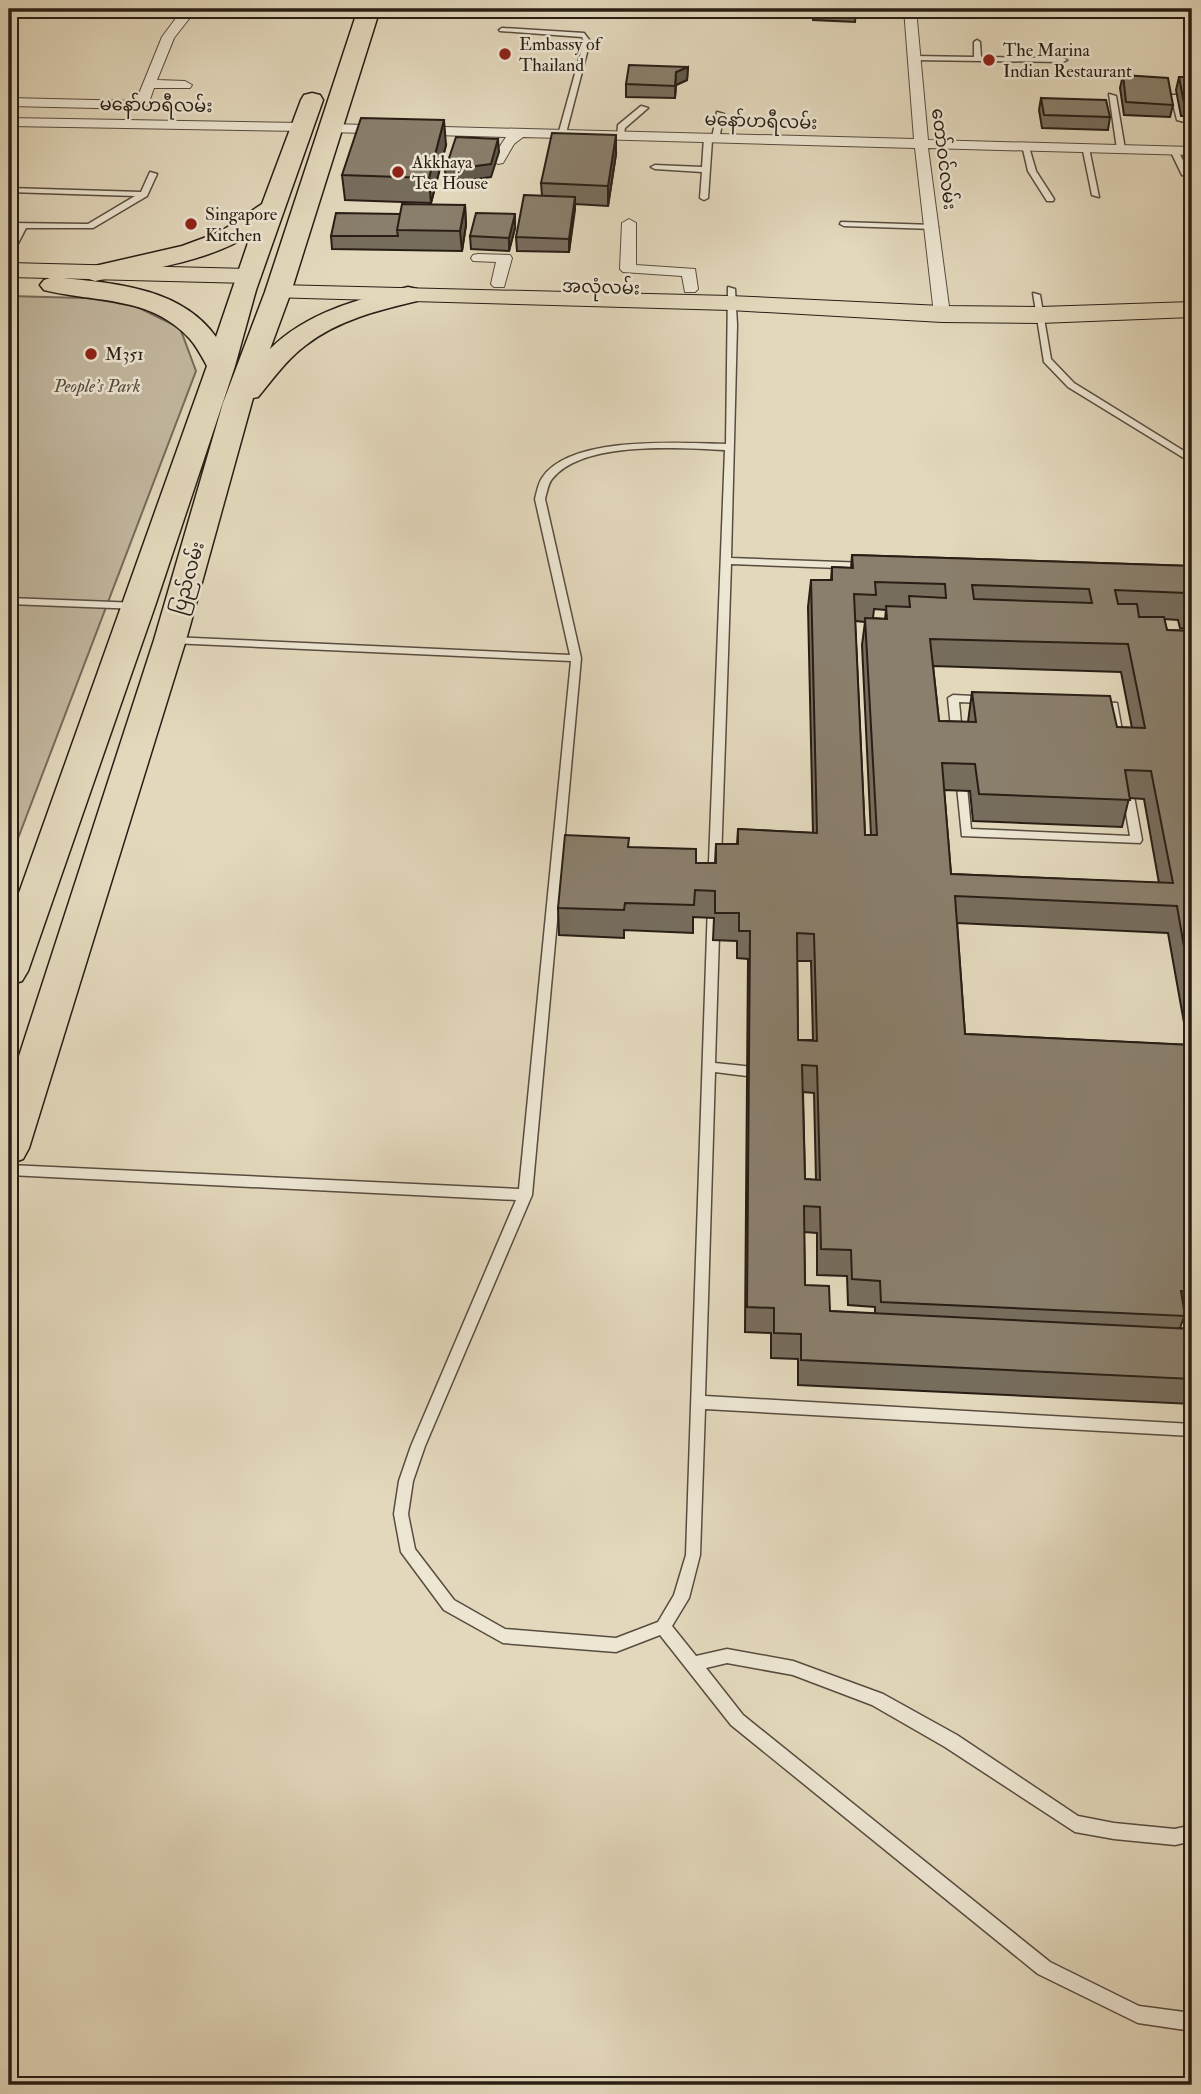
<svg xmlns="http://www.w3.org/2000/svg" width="1201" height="2094" font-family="'IM FELL Double Pica','Noto Sans Myanmar',serif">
<rect width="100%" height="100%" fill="#e3d8bc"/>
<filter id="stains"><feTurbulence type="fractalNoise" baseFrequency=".00286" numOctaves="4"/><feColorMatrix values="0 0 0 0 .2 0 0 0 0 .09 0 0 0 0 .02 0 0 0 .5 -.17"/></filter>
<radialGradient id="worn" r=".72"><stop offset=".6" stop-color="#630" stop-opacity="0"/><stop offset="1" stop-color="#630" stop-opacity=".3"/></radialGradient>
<!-- green -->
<path fill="#c3b8a0" stroke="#766b5a" stroke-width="2" d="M9,296L121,299L180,328L196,371L9,862Z"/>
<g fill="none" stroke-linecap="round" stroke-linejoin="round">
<!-- service casing -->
<g stroke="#584c3f" stroke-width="3">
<path id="service" d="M502,28L584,33L590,41L565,137L558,135L584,41L582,37L500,31L499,30Z
M977,40L980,42L981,57L1063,58L1067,60L1063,62L914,60L910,58L914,56L974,57V42Z
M1109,94L1116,96L1125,149L1121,151L1117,149Z
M1171,95H1177L1183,117L1192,120V124L1177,120Z
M641,106L648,108L625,128L623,138H617L618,125Z
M717,112L724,114L719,139L715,141L712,140L708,198L704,200L700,198L702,172L655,169L651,167L655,165L702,167L704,138L708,136L712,138Z
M1022,145L1029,147L1036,171L1054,199L1053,201H1047L1028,171Z
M1082,146L1089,148L1099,197L1092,195Z
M1171,148L1178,150L1190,175L1189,177L1182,175L1170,150Z
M150,172L157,174L147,196L93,228H26L13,253L9,255V245L18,227H9V223L88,224L135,196L9,192V188L141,192Z
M841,222L934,225L938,227L934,229L844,226L840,224Z
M728,287L735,289L737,325L731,558L868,563L873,566L868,569L731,564L721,862L715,866L709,862L725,450C680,448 583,440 552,479C548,484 547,492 545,499L581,658L532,1195L425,1446L413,1481L408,1514L415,1549L454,1600L505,1629L616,1638L658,1622L674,1595L686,1555L708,904L710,901H718L720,904L715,1063L763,1068L767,1070L769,1073L767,1076L763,1078L715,1072L705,1396L1192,1424V1436L705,1409L700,1555L689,1598L672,1626L696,1656L727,1649L793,1661L883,1694L957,1735L1078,1816L1114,1823L1175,1829L1192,1825V1841L1175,1845L1114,1839L1075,1832L945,1747L872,1705L793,1675L727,1663L706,1668L743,1715L1050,1962L1139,2006L1192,2013V2031L1138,2023L1038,1974L731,1725L660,1635L616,1652L503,1643L444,1610L401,1552L394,1514L399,1481L411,1446L516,1200L9,1175V1165L519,1189L571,661L171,643L166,640L171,637L570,655L535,499C537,492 538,484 542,478C570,435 680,443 726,444Z
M1033,293L1040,295L1051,359L1074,383L1192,456V463L1068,387L1044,362Z
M9,598L139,603L144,606L139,609L9,604Z
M953,695L1117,703L1142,840L1140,843L962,836L948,698ZM959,702L1108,708L1130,836L971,829Z"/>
</g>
<!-- minor casing -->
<g stroke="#584c3f" stroke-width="2">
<path id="minor" d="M97,9H205L204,14L192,15L174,38L157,80L185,81L192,85L190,88H154L148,105L141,109L9,106V98L136,101L162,37L179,14L103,13Z
M904,9H916L928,140L1192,147V155L928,148L950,314L942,319L934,314L915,148L523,137L514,144L503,163L498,164L491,160L506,137L329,132L322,128L329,124L914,139Z
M9,118L302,123L309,127L302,131L9,126Z
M629,219L636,223V265L695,269L698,289L695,292H685L682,276L623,272L620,269L622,223Z
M478,254L510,255L512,258L504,287H494L491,284L496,262L473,261L471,258L473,255Z"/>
</g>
<!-- primary casing -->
<g stroke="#291e15" stroke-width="2">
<path id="primary" d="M9,263L249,269L258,271L261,276L258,281L249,283L9,277Z
M278,285L730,296L942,306L1040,307L1192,302V317L1040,323L942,322L730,310L269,297L266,292L269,287Z"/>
</g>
<!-- trunk casing -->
<g stroke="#291e15" stroke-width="3">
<path id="trunk" d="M358,9H380L291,292L270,349C307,312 359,299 408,287L417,289L421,295L417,301C379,310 338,320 306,345C287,359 273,379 258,397L253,398L186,640L29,1148L23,1159L9,1164V1087L154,640L223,403L265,292Z
M312,93L320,95L323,100L256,290L235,366L155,606L28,971L22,981L9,985V921L207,366C202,357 197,347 190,339C150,295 96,303 44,290L40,285L44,280L53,277C110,283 180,286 216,337L251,234C206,263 146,269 95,281L86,278L82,273L86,268L182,246L220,232L262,204L301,100L304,95Z"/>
</g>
<!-- service -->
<use href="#service" fill="#ede6d3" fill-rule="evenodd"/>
<!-- minor -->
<use href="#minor" fill="#ede6d3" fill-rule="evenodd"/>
<!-- primary -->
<use href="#primary" fill="#e3d8bc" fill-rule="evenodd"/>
<!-- trunk -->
<use href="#trunk" fill="#e3d8bc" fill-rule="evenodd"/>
</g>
<!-- wall -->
<path fill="#776d5d" stroke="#291e15" stroke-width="2" fill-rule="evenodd" d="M813,9H856L855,22L813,20Z
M688,67L687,80L676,85L675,98L626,97V84Z
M1123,75L1173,105L1170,117L1124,115L1120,88Z
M1179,77H1192V116H1181L1176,90Z
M1041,98L1110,117L1108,130L1042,128L1039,110Z
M446,145L431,203L345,200L342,175Z
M616,154L608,206L575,204L569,252L517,251L516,237L542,196L541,183Z
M465,205L466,225L462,251L332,249L331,236L400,214Z
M515,228L509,251L471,249L470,236Z
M852,555L1192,566V629L1180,628L1178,620L1164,619L1167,630L1192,631V1318L1184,1317L1180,1328L1192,1329V1404L798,1385V1359L771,1358V1333L745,1332L748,959L737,958V941L713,940L714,918L693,917V933L624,930V938L559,935L558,908L629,847L696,863H715L716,844H737L738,829L813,833L808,607L811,580H831L832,567L851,568ZM874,609L886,610L885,619L873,618ZM855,621L865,622L862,645L871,835H865ZM933,666L1121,672L1132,728L1117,727L972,692L968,722L939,721ZM944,790L970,791L973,821L1122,827L1129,798L1144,799L1159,883L951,874ZM957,923L1168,933L1188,1045L965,1034ZM797,961H811L813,1040H798ZM803,1092L814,1093L816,1180L805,1179ZM804,1232L817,1233V1275L847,1276L848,1305L875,1307V1314L830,1311L805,1285Z"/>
<!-- shaded-wall -->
<path fill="#61594c" stroke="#291e15" stroke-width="2" d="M688,67L687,80L676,85L675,98L676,72Z
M444,120L446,145L431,203L429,178Z
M616,135V154L608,206V186Z
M498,139L499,152L491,177L446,183L445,170Z
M575,197V210L569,252V239Z
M465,205L466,225L462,251L460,231Z
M515,214V228L509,251V238Z"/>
<!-- building -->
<path fill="#8a7f6c" stroke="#291e15" stroke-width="2" fill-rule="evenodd" d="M629,65L688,67L676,72L675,86L626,84Z
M1123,75L1168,78L1173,105L1126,102Z
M1179,77H1192V104L1184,103Z
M1041,98L1106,100L1110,117L1044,115Z
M361,118L444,120L429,178L342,175Z
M552,133L616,135L608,186L541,183Z
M456,137L498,139L491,164L445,170Z
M524,195L575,197L569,239L516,237Z
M402,204L465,205L460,231L397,230Z
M336,213L400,214L397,230L398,236H331Z
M476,213L515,214L509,238L470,236Z
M852,555L1192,566V601H1187L1186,593L1115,590L1118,604H1137L1139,617H1164L1167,630L1192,631V993L1177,906L955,896L965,1034L1192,1045V1292L1181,1291L1185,1316L881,1302L880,1281L852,1279L851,1250L821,1249L820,1207L804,1206L805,1285L829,1286L830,1311L1192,1329V1379L801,1360V1334L774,1333V1308L747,1307L750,931H739V913H715V891L695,890L694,905L625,903L624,910L558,908L565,835L629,838L628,847L696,849V863H716V844H738V829L817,833L811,580H832V567L853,568ZM875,582L945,584L946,598L909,596L910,607L886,606L887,619L865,618L877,835H865L854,594L876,595ZM972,585L1089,589L1092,603L974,599ZM930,639L1128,644L1145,728L1117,727L1110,696L972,692L976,722L939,721ZM942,763L975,764L979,794L1130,800L1125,770L1151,771L1173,883L951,874ZM797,933L814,934L817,1041L798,1040ZM802,1065L817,1066L820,1180L805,1179Z"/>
<!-- markers -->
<g fill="#8f2418" stroke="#ede6d3" stroke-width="2.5">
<circle cx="505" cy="54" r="7"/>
<circle cx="989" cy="60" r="7"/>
<circle cx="398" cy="172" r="7"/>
<circle cx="191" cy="224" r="7"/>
<circle cx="91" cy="354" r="7"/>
</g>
<g text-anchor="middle" stroke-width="5" stroke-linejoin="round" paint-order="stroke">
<!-- far-poi labels -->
<g font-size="18" fill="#291e15" stroke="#ede6d3" text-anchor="start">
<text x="519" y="50">Embassy of<tspan x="519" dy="21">Thailand</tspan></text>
<text x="1003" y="56">The Marina<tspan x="1003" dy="21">Indian Restaurant</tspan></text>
<text x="412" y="168">Akkhaya<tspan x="412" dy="21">Tea House</tspan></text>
<text x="205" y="220">Singapore<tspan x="205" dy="21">Kitchen</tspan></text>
<text x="105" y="360">M351</text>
</g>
<!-- far-street labels -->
<g font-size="18" fill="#291e15" stroke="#ede6d3">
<text transform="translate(156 105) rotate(1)" y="6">မနော်ဟရီလမ်း</text>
<text transform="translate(761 121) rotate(2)" y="6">မနော်ဟရီလမ်း</text>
<text transform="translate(944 159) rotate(83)" y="6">တော်ဝင်လမ်း</text>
<text transform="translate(601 287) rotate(2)" y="6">အလုံလမ်း</text>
<text transform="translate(188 578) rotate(-74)" y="6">ပြည်လမ်း</text>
</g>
<!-- far-park labels -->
<g font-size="18" font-style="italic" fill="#574c3f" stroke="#ede6d3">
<text x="97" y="392">People's Park</text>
</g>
</g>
<!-- margin -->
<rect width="1201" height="2094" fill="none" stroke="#e3d8bc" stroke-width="35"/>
<rect x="10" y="10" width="1180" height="2073" fill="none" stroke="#291e15" stroke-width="3.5"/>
<rect x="18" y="18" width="1166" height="2059" fill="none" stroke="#291e15" stroke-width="2"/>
<rect width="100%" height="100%" filter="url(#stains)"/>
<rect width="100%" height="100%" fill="url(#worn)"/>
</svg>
